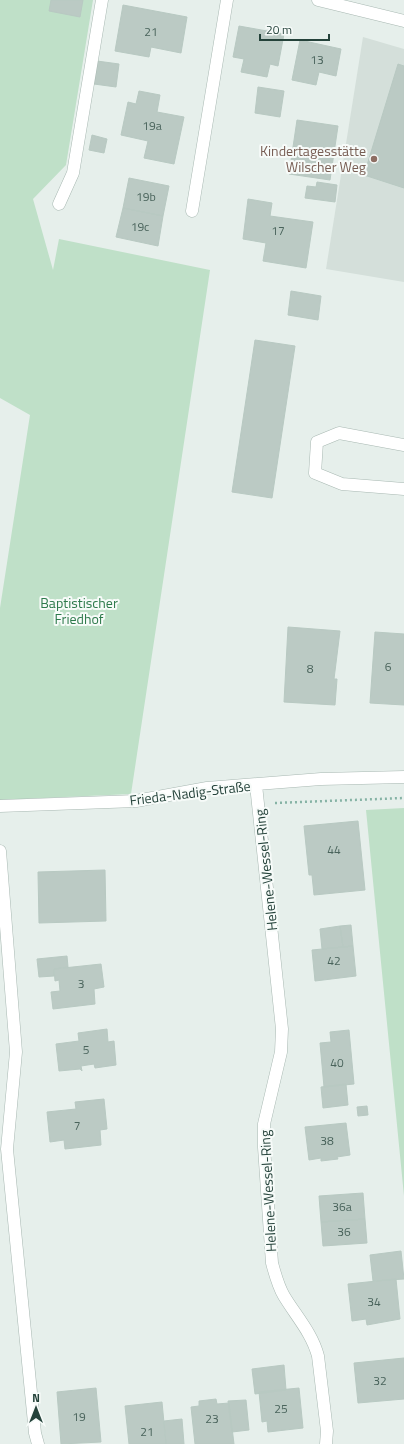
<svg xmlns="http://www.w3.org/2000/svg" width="404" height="1444" font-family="'Titillium Web',sans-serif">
<rect width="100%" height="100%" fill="#e6efeb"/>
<!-- built -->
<path fill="#d4dfda" d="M363,37L404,49V282L326,269Z"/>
<!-- green -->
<path fill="#bfe0c8" d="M0,0H93L66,165L33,199L53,270L59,239L210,270L131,794L0,800V608L30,415L0,398Z
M404,808V1196L366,810Z"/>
<!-- building -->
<path fill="#bbcac4" stroke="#b8c9c2" d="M51,0H83L80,17L49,11Z
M123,5L187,17L181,53L151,47L149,57L115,51Z
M239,26L284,34L278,66L270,64L267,77L241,72L244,59L233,57Z
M300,40L341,49L336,76L319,72L316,85L292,80Z
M97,61L119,64L116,87L94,84Z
M398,64L404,66V188L364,175Z
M258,87L284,91L280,117L255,113Z
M139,91L160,95L157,112L184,117L174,164L144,158L148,141L121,135L128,102L136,104Z
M297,120L338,126L334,153L293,147Z
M92,135L107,139L104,153L89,150Z
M293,147L334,153L330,180L289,174Z
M129,178L169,186L163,216L123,208Z
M317,182L337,185L335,202L305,198L307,186L316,187Z
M248,199L272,203L270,216L313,222L306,268L263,261L266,243L243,239Z
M123,208L163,216L158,246L116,237Z
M291,291L321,296L318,320L288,315Z
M255,340L295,346L272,498L232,492Z
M288,627L340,631L334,679H337L335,705L284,702Z
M375,632L404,634V705L370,703Z
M358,821L365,890L314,895L312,875H309L304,826Z
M105,870L106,921L39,923L38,872Z
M351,925L353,946L343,947L340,926Z
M340,926L343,947L322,949L320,929Z
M353,946L356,976L315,981L312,950Z
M67,956L68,967L54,969V976L39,977L37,959Z
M101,964L104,987L94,989L95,1004L53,1009L51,992L60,991L59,980L55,981L54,969Z
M107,1029L108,1042L114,1041L116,1065L95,1068L94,1064L81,1066L82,1071L80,1069L59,1071L56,1044L79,1041L78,1033Z
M349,1030L354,1084L324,1087L320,1043L331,1042L330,1032Z
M346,1084L348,1105L323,1108L321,1087Z
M104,1099L107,1129L100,1130L101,1145L65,1149L64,1140L50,1142L47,1112L76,1109L75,1102Z
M367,1106L368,1115L358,1116L357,1107Z
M346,1123L350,1155L337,1157L338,1159L321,1161V1158L309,1160L305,1127Z
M363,1193L365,1219L321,1222L319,1196Z
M365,1219L367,1243L323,1246L321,1222Z
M401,1251L404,1279L373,1281L370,1255Z
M396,1279L400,1319L367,1325L366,1319L352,1321L348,1284Z
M404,1358V1399L358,1403L354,1363Z
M284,1365L286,1390L255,1394L252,1369Z
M96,1388L101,1442L61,1444L57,1392Z
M299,1388L303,1428L268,1432L267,1421L262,1422L259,1392Z
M216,1399L217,1404L229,1403L234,1444H195L191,1407L199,1406V1401Z
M246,1400L249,1430L232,1432L228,1401Z
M162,1402L166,1444H129L125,1406Z
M182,1419L184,1444H166L164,1421Z"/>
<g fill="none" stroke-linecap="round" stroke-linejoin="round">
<!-- minor casing -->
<g stroke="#a8b8b2" stroke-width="13">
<path id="minor" d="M318,0L404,21
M59,204L73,173L102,0
M192,211L227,0
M404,445L339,433L317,442L315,473L342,484L404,489
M256,785L282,1029L281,1052L264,1124V1147L272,1263C275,1274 278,1286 284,1296C296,1316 312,1333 318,1356L327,1431L326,1444
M0,806L136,801L207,788L321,779L404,777
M0,851L16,1052L7,1149L35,1433L38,1444"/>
</g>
<!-- path -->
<path stroke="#86b3a5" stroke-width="2.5" stroke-dasharray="2 3" stroke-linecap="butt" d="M275,803L404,798"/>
<!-- minor -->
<use href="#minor" stroke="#fff" stroke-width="12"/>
</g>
<!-- markers -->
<circle fill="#8d6e63" stroke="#f7fbf9" stroke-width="1.5" cx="374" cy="159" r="4"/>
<g text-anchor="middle" stroke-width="4" stroke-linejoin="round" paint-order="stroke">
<!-- number labels -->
<g font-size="12" fill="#4a645c">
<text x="151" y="36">21</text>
<text x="317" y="64">13</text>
<text x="152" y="130">19a</text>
<text x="146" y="201">19b</text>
<text x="140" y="231">19c</text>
<text x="278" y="235">17</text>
<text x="388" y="671">6</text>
<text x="310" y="673">8</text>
<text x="334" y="854">44</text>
<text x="334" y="965">42</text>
<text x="81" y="988">3</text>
<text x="86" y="1054">5</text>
<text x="337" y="1067">40</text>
<text x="77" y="1130">7</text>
<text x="327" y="1145">38</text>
<text x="342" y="1211">36a</text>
<text x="344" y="1236">36</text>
<text x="374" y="1306">34</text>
<text x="380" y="1385">32</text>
<text x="281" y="1413">25</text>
<text x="79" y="1421">19</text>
<text x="212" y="1423">23</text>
<text x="147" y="1436">21</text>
</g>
<!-- education labels -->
<g font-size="14" fill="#785e54" stroke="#f7fbf9" text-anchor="end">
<text x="366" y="156">Kindertagesstätte<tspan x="366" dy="16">Wilscher Weg</tspan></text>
</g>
<!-- park labels -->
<g font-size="14" fill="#2d7a4b" stroke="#f7fbf9">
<text x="79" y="608">Baptistischer<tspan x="79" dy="16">Friedhof</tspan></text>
</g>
<!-- street labels -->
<g font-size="14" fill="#24423a" stroke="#f7fbf9">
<text transform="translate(190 793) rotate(-7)" y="5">Frieda-Nadig-Straße</text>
<text transform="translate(266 870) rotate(-96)" y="5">Helene-Wessel-Ring</text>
<text transform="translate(268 1191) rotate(-93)" y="5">Helene-Wessel-Ring</text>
</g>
</g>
<!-- north arrow -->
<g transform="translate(36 1408)" stroke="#f7fbf9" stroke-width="3" paint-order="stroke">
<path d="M0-3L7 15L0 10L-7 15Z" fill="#24423a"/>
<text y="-6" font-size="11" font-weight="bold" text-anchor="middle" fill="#24423a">N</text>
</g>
<!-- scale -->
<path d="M260 34v6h69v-6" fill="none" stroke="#24423a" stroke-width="2"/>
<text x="266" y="34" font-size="12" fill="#24423a" stroke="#f7fbf9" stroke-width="3" paint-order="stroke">20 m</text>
</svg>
